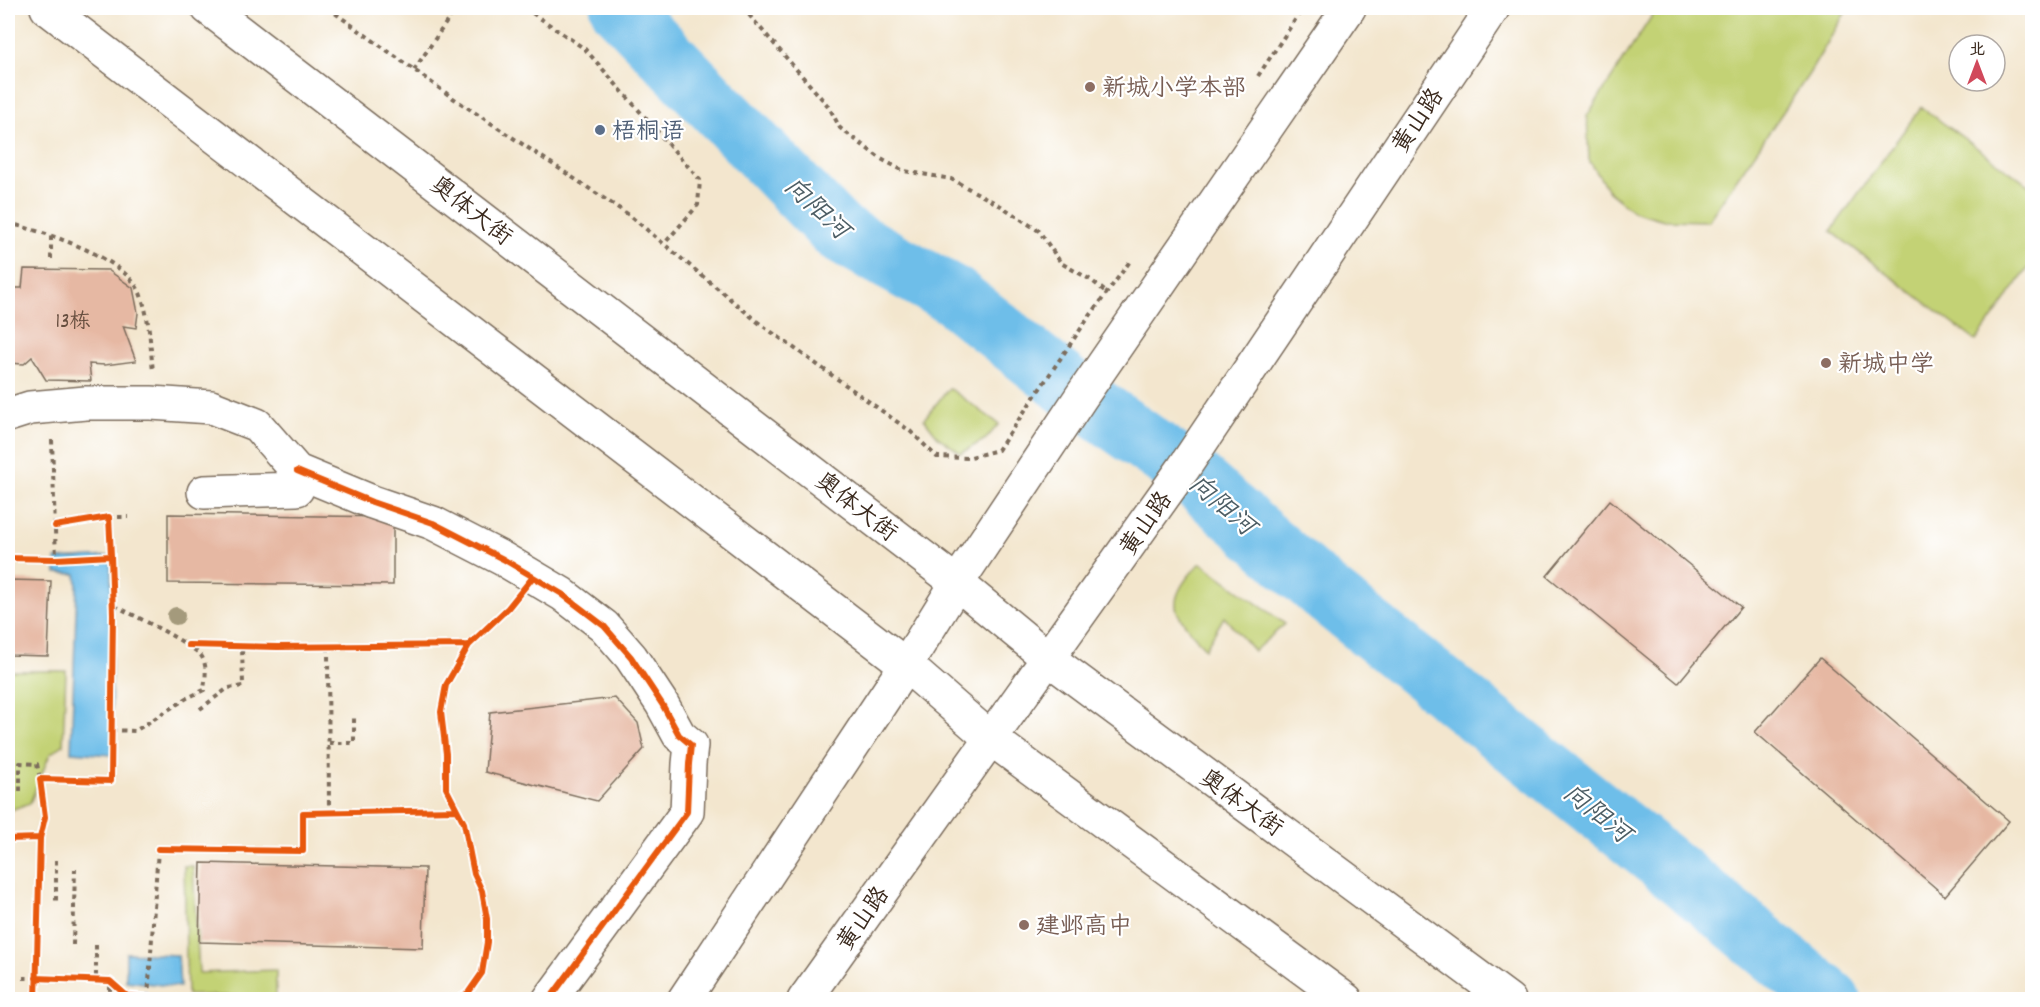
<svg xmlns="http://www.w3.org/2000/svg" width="2040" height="1007" font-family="Dekko,'LXGW WenKai TC',sans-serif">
<rect width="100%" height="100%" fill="#fff"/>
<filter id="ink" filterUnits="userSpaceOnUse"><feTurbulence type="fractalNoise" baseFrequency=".0167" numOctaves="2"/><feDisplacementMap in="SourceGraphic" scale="12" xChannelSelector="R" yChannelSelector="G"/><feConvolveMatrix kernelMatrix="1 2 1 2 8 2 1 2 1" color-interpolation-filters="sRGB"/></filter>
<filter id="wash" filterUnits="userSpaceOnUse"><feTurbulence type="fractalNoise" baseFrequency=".008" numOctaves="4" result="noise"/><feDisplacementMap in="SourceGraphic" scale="24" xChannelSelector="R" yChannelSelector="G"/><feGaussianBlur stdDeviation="1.35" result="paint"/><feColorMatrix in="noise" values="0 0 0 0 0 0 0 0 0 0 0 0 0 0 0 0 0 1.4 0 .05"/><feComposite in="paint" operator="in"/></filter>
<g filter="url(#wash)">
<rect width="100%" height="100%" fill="#f3e6ce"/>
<!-- green -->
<path fill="#c3d275" stroke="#7f7e4a" stroke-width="1.5" d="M1657,8H1848L1809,74L1708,221L1664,220L1633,211L1609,192L1589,160L1587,116Z
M1921,107L2032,188V263L1976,341L1831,231Z
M949,388L999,424L986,439L961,453L938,437L924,419Z
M1201,563L1285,624L1254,651L1224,617L1205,649C1199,641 1179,619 1177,611C1171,594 1190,573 1201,563Z
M8,671H66L63,745L50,754L30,803L8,811Z
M184,866H193L199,973L276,970V997L187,995Z"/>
<!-- water -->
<path fill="#6ebee9" stroke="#547484" stroke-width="1.5" d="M111,556L112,755L71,752L77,584L76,574L56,573V559Z
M126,953L178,955L180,987L126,981Z"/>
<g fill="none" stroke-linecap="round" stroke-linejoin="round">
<!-- river -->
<path stroke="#6ebee9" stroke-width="60" d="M620,8L838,232L954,296L1081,397L1183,469L1324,592L1658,858L1831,1000"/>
</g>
<g id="blocks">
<!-- building -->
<path fill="#e6b8a3" d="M24,269L108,270L133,288L138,313L136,328L123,326L136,361L105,365L89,364L91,381L46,380L32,357L24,364L8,363V288H22Z
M1610,500L1741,607L1678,683L1547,576Z
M168,514L393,517V585L168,583Z
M8,580L51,581L48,656L8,655Z
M1820,658L2009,821L1945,896L1755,732Z
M615,698L638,723L644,749L597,801L485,772L490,712Z
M201,863L425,868L423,948L199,942Z"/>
</g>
</g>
<g filter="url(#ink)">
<use href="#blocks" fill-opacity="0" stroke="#7b6c5c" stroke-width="1.5"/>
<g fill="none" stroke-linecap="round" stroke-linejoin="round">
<!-- minor casing -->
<g stroke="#7b6c5c" stroke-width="36">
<path id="minor" d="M8,415L30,408L86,403H151L211,407L257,425L297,471V489L204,492
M297,471L372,502L433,523L503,559L562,594L604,626L631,657L662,704L679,735L691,745L689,764L687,812L549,1000"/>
</g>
<!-- secondary casing -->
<g stroke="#7b6c5c" stroke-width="36">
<path id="secondary" d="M47,8L906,665L990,738L1346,1000
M208,8L957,583L1049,659L1509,1000
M684,1000L906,665L957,583L1081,397L1349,8
M804,1000L1183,469L1493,8"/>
</g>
<!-- path -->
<path stroke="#7b6c5c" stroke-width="4" stroke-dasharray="4.5 4.5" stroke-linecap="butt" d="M328,8L453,98L629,215L759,323L910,431L937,457L967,458L998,450L1084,324L1131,260
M525,8L585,49L700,180L698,205L664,244
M743,8L829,107L840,128L881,159L904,171L951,179L1001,206L1039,231L1061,263L1091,280L1107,293
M414,70L456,8
M1258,76L1303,8
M8,223C44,232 124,256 140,293C150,318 150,345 153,371
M51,259V234
M52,440L56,559
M109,517H128
M328,647L329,812
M200,709L228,688L243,686L242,646
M112,730L135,731L187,698L204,690C205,679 208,668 202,657C196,646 128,612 113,605
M329,743H354V714
M20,791V763L37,764L40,779
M56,860V904
M73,945L75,869
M96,945V979
M23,978H36
M148,997L158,849
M110,1000V981"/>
<!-- minor -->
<use href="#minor" stroke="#fff" stroke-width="33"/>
<!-- secondary -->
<use href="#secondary" stroke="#fff" stroke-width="33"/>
<!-- cycleway casing -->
<g stroke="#fff" stroke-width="10">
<path id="cycleway" d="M297,471L372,502L433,523L503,559L562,594L604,626L631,657L662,704L679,735L691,745L689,764L687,812L549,1000
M55,526L109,517L111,556
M8,558L56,559L111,556L113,614L111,781L40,779L45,817L40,838L8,839
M188,645L277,647L469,645L508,608L533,577
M158,849L303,851V813L457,810
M36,978L110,981L127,996L183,1000
M36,1000L40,838
M457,1000L468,993L482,973L487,942V919L482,891L474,874L464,823L446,788V754L441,712L446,685L469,645"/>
</g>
<!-- cycleway -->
<use href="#cycleway" stroke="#e8590c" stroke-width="6"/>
</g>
<!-- trees -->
<circle fill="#a49a7c" cx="176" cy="616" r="9"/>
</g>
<!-- markers -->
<g fill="#8d6e63" stroke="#fff" stroke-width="2">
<circle cx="1090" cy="87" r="6"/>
<circle cx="1826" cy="363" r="6"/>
<circle cx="1024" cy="925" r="6"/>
</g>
<circle fill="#5c6f8a" stroke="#fff" stroke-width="2" cx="600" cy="130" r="6"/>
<g text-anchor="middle" stroke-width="4.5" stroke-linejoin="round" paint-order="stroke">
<!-- number labels -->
<g font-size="21" fill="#664e3f">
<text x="73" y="327">13栋</text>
</g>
<!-- education labels -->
<g font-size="24" fill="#785e54" stroke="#fff" text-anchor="start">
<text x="1102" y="95">新城小学本部</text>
<text x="1838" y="371">新城中学</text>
<text x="1036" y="933">建邺高中</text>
</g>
<!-- street labels -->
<g font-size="24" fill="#3b2a1e" stroke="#fff">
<text transform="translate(1417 120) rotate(-56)" y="8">黄山路</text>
<text transform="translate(472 210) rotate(38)" y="8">奥体大街</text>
<text transform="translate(857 506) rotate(38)" y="8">奥体大街</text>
<text transform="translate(1145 523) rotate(-55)" y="8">黄山路</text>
<text transform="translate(1242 802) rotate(36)" y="8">奥体大街</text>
<text transform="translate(862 918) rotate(-55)" y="8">黄山路</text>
</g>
<!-- service labels -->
<g font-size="24" fill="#4e5e75" stroke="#fff" text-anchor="start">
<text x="612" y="138">梧桐语</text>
</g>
<!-- water labels -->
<g font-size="26" font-style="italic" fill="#4d5e65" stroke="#fff">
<text transform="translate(818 207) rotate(43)" y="9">向阳河</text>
<text transform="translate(1223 504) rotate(41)" y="9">向阳河</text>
<text transform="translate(1598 812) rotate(39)" y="9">向阳河</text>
</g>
</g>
<!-- margin -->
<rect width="2040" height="1007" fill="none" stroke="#fff" stroke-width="30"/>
<!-- north arrow -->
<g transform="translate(1977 63)"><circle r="28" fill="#ffffff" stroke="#b1aaa5" stroke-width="1.5"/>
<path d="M0-4.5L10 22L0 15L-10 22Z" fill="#d1495b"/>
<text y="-9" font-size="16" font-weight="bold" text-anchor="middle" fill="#3b2a1e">北</text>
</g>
</svg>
